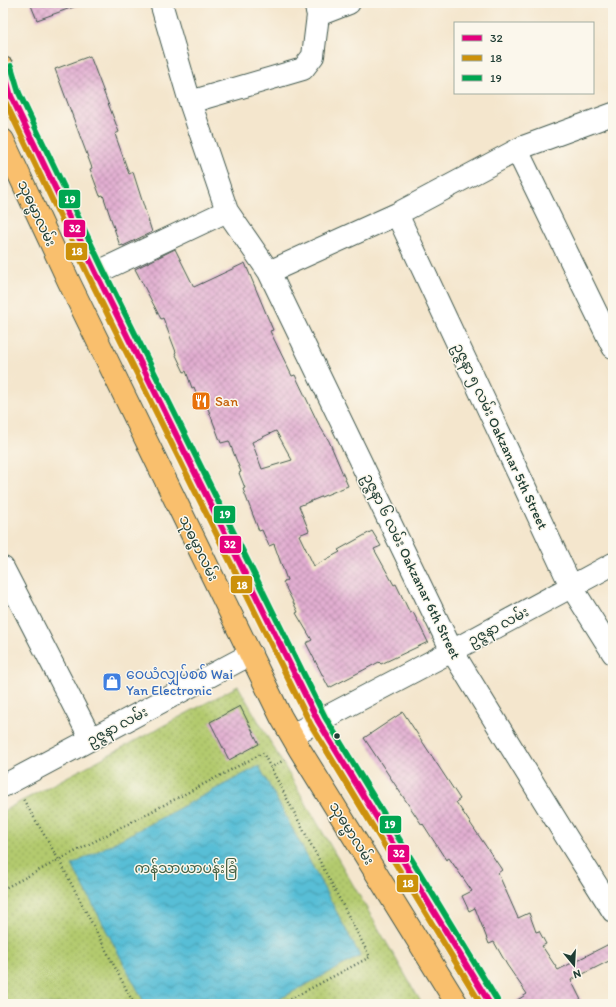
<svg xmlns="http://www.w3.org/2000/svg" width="616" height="1007" font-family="Itim,'Noto Sans Myanmar',sans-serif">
<defs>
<pattern id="green-dots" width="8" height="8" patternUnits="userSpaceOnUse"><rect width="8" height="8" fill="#b3ca6e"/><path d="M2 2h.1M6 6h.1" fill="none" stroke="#91a55b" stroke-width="1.8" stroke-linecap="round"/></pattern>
<pattern id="water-waves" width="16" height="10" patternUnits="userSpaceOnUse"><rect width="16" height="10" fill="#58bed6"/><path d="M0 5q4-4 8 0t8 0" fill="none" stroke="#489cae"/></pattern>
<pattern id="building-cross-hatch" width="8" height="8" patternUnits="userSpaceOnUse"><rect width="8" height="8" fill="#e2aed1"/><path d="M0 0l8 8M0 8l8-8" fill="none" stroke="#b78faa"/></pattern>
</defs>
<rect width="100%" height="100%" fill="#fbf7ec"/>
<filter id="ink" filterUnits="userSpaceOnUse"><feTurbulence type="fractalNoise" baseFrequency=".025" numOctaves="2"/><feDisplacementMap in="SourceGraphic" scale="8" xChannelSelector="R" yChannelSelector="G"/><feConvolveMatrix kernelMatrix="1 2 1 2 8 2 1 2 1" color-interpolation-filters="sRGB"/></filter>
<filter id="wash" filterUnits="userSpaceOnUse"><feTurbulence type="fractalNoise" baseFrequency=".012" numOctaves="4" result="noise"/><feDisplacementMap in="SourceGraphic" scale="16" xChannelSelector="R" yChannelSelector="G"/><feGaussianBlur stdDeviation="0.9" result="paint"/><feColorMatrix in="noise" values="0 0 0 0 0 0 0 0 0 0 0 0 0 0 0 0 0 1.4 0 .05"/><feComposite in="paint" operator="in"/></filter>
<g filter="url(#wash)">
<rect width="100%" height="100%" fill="#f4e6cd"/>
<!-- green -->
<path fill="url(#green-dots)" stroke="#698451" d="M238,686L422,1004H3V811Z"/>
<!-- water -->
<path fill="url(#water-waves)" stroke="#3c7e85" d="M259,766L360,956L270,1004H145L72,865Z"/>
<g id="blocks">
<!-- building -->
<path fill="url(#building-cross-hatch)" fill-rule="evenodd" d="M30,3H79V5L37,20Z
M90,56L119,132L115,134L129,174L133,172L152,232L123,246V245L120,246L103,195L100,196L90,169L92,168L55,69Z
M175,249L194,287L245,263L273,330L270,331L292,376L295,375L319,425L329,441L348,486L299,506L309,531L299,535L314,566L340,552L338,550L372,531L381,546L374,549L394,585L396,584L410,613L413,612L428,642L381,664L379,662L329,688L306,643L312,640L296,613L298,612L283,582L287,580L274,544L269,546L262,530L259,531L243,489L245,488L239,473L241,472L229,441L221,443L207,406L202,408L194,387L192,388L186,371L184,372L175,353L176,352L163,318L161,319L135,269ZM276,431L292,460L262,469L252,442Z
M240,706L259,744L229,760L210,722Z
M403,712L460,799L456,802L502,870L498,873L518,918L529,913L536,932L539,931L546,944L542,946L558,970L613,942V959L571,980L583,1004H511L527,994L507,965L494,942L489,944L475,908L469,911L462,896L472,891L449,858L446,860L423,824L422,825L364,738Z"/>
</g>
</g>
<g filter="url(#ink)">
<use href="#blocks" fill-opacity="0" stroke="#3f564b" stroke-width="1"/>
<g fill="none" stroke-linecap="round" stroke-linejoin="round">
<!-- minor casing -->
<g stroke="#3f564b" stroke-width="24">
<path id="minor" d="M161,3L190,102L227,211L269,272L452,651L567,838L613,911
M318,15L349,3
M190,102L303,69L313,56L318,15L315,3
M517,150L613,347
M397,214L571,586L613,653
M269,272L397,214L523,147L613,114
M96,273L227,211
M3,568L91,739
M292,735L452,651L613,564
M3,786L251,654"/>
</g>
<!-- primary casing -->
<g stroke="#3f564b" stroke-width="24">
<path id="primary" d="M3,68L11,96L96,273L318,721L490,1004
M3,140L69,282L281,717L300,750L457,1004"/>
</g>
<!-- path -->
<path stroke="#3f564b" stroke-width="2.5" stroke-dasharray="1 3" stroke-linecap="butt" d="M270,768L284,760
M3,889L59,860L23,799
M134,1004L59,860L263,753L370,957L281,1004"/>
<!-- minor -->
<use href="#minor" stroke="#fff" stroke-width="22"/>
<!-- primary -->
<use href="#primary" stroke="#f9bf6d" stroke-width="22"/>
<!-- bus-1 casing -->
<g stroke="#fbf7ec" stroke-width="9">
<path id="bus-1" d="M3,68L11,96L96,273L318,721L490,1004"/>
</g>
<!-- bus-2 casing -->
<g stroke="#fbf7ec" stroke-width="9">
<path id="bus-2" d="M3,97L89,277L311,725L481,1004"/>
</g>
<!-- bus-3 casing -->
<g stroke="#fbf7ec" stroke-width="9">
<path id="bus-3" d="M11,66L19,93L103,269L325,717L497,1000"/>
</g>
<!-- bus-1 -->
<use href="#bus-1" stroke="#e5007d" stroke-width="6"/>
<!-- bus-2 -->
<use href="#bus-2" stroke="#cc910a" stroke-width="6"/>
<!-- bus-3 -->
<use href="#bus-3" stroke="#00a651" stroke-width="6"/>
</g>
</g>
<!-- icons -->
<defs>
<g id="restaurant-square" transform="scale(1)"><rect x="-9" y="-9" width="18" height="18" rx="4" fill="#e8710a" stroke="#fbf7ec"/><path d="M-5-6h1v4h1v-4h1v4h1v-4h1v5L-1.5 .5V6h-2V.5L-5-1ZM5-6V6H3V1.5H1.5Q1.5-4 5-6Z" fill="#fff"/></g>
<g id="shop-square" transform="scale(1)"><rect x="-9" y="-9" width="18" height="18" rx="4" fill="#3f7fe0" stroke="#fbf7ec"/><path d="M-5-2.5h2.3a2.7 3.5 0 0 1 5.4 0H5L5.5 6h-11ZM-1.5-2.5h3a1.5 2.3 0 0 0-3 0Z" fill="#fff"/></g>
</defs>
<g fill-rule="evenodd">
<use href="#restaurant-square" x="201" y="401"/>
<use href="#shop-square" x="112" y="682"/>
</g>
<!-- markers -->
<circle fill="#1f3d34" stroke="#fbf7ec" stroke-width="1.5" cx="337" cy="736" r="3.5"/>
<g text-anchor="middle" stroke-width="3" stroke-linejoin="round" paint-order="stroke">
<!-- street labels -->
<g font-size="14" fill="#1f3d34" stroke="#fbf7ec">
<text transform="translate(37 213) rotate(65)" y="5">သုဓမ္မာလမ်း</text>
<text transform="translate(501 436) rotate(65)" y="5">ဥဇ္ဇနာ ၅ လမ်း Oakzanar 5th Street</text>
<text transform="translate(199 548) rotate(64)" y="5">သုဓမ္မာလမ်း</text>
<text transform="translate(412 566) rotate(64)" y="5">ဥဇ္ဇနာ ၆ လမ်း Oakzanar 6th Street</text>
<text transform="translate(498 626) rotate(-28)" y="5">ဥဇ္ဇနာ လမ်း</text>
<text transform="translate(117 726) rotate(-28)" y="5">ဥဇ္ဇနာ လမ်း</text>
<text transform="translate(352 833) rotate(58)" y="5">သုဓမ္မာလမ်း</text>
</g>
<!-- food labels -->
<g font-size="14" fill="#c56008" stroke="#fbf7ec" text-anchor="start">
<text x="215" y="406">San</text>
</g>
<!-- shop labels -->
<g font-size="14" fill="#366cbe" stroke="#fbf7ec" text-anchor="start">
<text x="126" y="679">ဝေယံလျှပ်စစ် Wai<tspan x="126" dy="16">Yan Electronic</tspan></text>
</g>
<!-- park labels -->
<g font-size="14" fill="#446042" stroke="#fbf7ec">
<text x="186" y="873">ကန်သာယာပန်းခြံ</text>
</g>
</g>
<g stroke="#fbf7ec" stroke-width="1.5">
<rect x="58" y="189" width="23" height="20" rx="4" fill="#00a651"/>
<rect x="63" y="219" width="23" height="19" rx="4" fill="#e5007d"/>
<rect x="65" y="242" width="23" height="19" rx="4" fill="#cc910a"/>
<rect x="213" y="505" width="23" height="19" rx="4" fill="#00a651"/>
<rect x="219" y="535" width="23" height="19" rx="4" fill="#e5007d"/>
<rect x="230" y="575" width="23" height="19" rx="4" fill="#cc910a"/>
<rect x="379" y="815" width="23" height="19" rx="4" fill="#00a651"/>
<rect x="387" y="844" width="23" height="19" rx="4" fill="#e5007d"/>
<rect x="396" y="874" width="23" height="19" rx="4" fill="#cc910a"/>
</g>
<g font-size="11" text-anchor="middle" font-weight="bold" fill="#fff">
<text x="70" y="203">19</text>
<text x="75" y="232">32</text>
<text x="77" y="255">18</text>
<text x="225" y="518">19</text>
<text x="230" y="548">32</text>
<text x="242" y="589">18</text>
<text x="390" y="828">19</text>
<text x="399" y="857">32</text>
<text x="408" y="887">18</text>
</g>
<!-- margin -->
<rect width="616" height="1007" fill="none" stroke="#fbf7ec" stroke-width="16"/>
<!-- legend -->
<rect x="454" y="22" width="140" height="72" fill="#fbf7ec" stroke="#a3ada2"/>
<rect x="462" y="35" width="20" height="6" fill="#e5007d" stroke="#a3ada2"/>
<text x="490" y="42" font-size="12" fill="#1f3d34">32</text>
<rect x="462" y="55" width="20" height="6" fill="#cc910a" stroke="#a3ada2"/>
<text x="490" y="62" font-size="12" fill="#1f3d34">18</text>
<rect x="462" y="75" width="20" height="6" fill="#00a651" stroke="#a3ada2"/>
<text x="490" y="82" font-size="12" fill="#1f3d34">19</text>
<!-- north arrow -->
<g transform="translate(574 965) rotate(162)" stroke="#fbf7ec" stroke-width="3" paint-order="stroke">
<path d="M0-3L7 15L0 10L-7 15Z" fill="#1f3d34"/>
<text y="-6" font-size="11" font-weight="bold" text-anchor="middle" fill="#1f3d34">N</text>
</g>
</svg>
